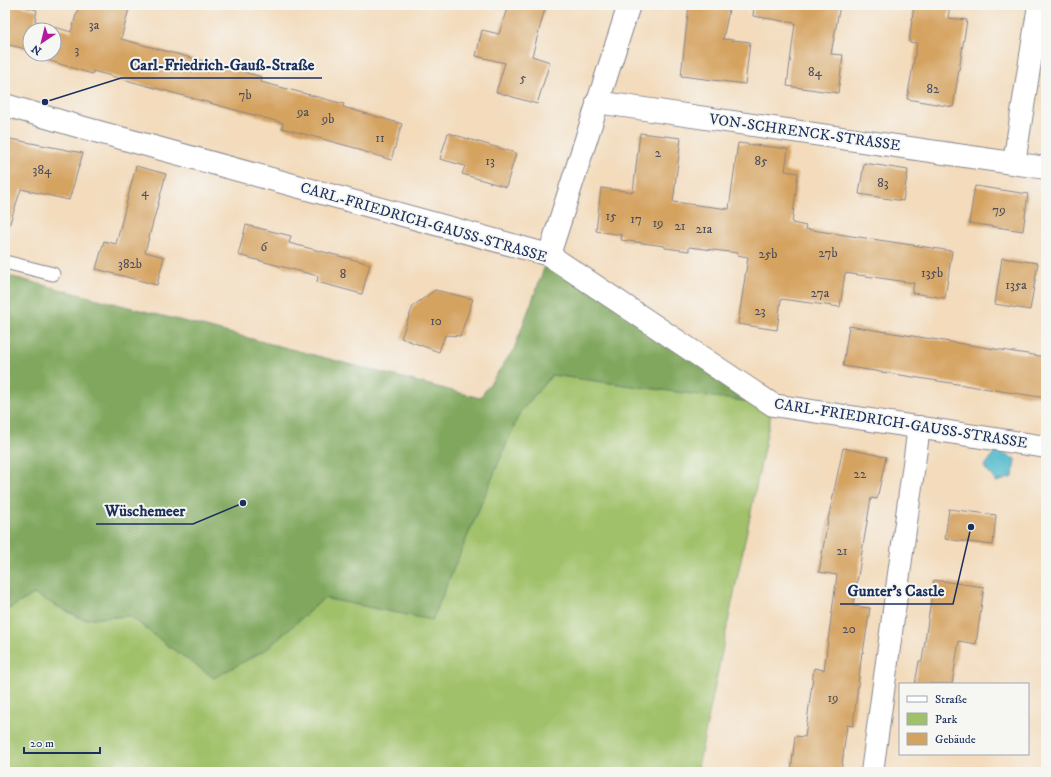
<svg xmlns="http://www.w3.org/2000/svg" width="1051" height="777" font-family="'IM FELL DW Pica',serif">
<rect width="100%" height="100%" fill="#f6f6f2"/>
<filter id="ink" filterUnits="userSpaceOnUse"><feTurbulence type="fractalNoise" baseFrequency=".025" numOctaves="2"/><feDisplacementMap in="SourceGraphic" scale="8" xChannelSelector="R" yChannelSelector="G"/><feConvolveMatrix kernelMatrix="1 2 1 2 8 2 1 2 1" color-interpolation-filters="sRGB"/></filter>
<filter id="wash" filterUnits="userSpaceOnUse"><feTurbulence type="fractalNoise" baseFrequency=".012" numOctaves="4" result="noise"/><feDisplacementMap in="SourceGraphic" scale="16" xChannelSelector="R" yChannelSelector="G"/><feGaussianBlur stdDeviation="0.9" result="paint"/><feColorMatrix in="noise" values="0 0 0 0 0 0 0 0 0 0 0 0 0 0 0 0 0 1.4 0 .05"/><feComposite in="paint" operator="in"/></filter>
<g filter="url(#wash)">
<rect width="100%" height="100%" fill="#f3dbbc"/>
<!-- green -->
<path fill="#a0c169" stroke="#5e7864" d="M552,375L773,405L697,772H5V611L34,594L82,619L130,616L167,645L267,649L324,598L432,620L520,412Z"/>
<!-- forest -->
<path fill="#80a75d" stroke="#4e6b5e" d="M549,255L773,405L552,375L520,412L432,620L324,598L267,649L214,678L167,645L130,616L82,619L34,594L5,611V275L480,398L514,349Z"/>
<!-- water -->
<path fill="#4fb9cc" stroke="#357495" d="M996,451L1015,459L1013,477L996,482L984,467Z"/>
<g id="blocks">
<!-- building -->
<path fill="#d5a360" d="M5,5H16L37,10L35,21L71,32L79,5H130L121,39L262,77L261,82L344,104L343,107L402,124L391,160L359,150V149L282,128L283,123L93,71L92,74L47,60L49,54H47H54V30H30V50L5,44Z
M508,5H546L532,56L550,62L537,104L496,92L505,63L476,56L482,30L499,34Z
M689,5H730L723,39L750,42L745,84L681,76Z
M754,5H840L831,54L843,55L838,93L787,86L795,23L753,16Z
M914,5H950L948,18L967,20L953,107L907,99L917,43L909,42Z
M448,133L516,153L506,187L462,174L465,166L440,159Z
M640,133L681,138L673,202L729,209L738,143L788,149L785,171L798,173L792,223L806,226L805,229L952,251L945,298L912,293L914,283L845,273L840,307L781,299L777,330L738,324L748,257L737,255L738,253L689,247V251L665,248V246L621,240L622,235L596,231L601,188L633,192Z
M5,138L83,153L69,200L21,189L9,226H5Z
M864,163L908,170L903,201L859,194Z
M136,166L166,174L145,252L164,257L157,285L96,269L104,241L116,244Z
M975,186L1028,194L1023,231L969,223Z
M246,225L291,236L289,243L370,264L362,294L317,282L318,276L238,255Z
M1002,258L1038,263L1030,310L995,304Z
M435,290L473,299L460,336L445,335L439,352L401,338L413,306Z
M849,326L1046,357V398L843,366Z
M843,448L886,457L877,499L871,498L853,606L870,608L863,653L862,652L853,726L847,725L841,772H791L795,736L805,737L814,668L824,670L837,575L819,572L827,525Z
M949,509L996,515L993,545L945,539Z
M934,580L984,587L976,644L959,641L952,684H915L919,661H922Z"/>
</g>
</g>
<g filter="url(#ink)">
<use href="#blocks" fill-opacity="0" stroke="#87858d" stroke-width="1"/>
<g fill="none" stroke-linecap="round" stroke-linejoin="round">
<!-- lane casing -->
<g stroke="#87858d" stroke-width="15">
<path id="lane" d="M5,262L53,274"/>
</g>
<!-- street casing -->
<g stroke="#87858d" stroke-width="24">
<path id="street" d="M597,102L1046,168
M5,105L77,126L549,255L773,405L1046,447
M1014,163L1039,5
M549,255L629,5
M872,772L919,427"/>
</g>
<!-- lane -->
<use href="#lane" stroke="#fff" stroke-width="13"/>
<!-- street -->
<use href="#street" stroke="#fff" stroke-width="22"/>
</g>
</g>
<g text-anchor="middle" stroke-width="4" stroke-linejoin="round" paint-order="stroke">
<!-- number labels -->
<g font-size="13" fill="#4a4c5e">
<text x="94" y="29">3a</text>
<text x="77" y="54">3</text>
<text x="815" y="76">84</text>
<text x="523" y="82">5</text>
<text x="933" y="93">82</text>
<text x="245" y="99">7b</text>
<text x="303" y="116">9a</text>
<text x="328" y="123">9b</text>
<text x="380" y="142">11</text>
<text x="658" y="157">2</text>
<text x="490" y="165">13</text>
<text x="761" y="165">85</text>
<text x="42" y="174">384</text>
<text x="883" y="187">83</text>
<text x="145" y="196">4</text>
<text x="999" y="214">79</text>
<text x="611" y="220">15</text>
<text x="636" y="223">17</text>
<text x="658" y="227">19</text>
<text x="680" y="230">21</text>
<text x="704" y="233">21a</text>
<text x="264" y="251">6</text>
<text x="828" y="257">27b</text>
<text x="768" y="258">25b</text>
<text x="130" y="268">382b</text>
<text x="932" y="277">135b</text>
<text x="343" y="278">8</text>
<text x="1016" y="289">135a</text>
<text x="820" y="297">27a</text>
<text x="760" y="315">23</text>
<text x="436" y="325">10</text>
<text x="860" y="478">22</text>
<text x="842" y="555">21</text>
<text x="849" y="633">20</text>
<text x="833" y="702">19</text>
</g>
<!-- street labels -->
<g font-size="15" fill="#1b2f5e" stroke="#f6f6f2">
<text transform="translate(805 132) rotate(8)" y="5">VON-SCHRENCK-STRASSE</text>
<text transform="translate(424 222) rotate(16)" y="5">CARL-FRIEDRICH-GAUSS-STRASSE</text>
<text transform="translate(901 423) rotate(9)" y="5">CARL-FRIEDRICH-GAUSS-STRASSE</text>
</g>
</g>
<!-- callouts -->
<path fill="none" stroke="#1b2f5e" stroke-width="1.5" d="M45 102L121 78H322M243 503L193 524H96M971 527L953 604H840"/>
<g fill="#1b2f5e" stroke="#f6f6f2" stroke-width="1.5">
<circle cx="45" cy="102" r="4"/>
<circle cx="243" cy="503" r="4"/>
<circle cx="971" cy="527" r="4"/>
</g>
<g font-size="16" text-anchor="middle" font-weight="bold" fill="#1b2f5e" stroke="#f6f6f2" stroke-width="4" stroke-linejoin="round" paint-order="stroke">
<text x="222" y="70">Carl-Friedrich-Gauß-Straße</text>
<text x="145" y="516">Wüschemeer</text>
<text x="896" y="596">Gunter's Castle</text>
</g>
<!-- margin -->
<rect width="1051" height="777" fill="none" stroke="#f6f6f2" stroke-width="20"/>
<!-- legend -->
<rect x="899" y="683" width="130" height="72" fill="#f6f6f2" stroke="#9ea6b7"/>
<rect x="907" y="696" width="20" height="6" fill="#ffffff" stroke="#9ea6b7"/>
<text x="935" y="703" font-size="12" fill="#1b2f5e">Straße</text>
<rect x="907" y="713" width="20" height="12" fill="#a0c169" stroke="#9ea6b7"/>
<text x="935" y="723" font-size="12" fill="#1b2f5e">Park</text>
<rect x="907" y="733" width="20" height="12" fill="#d5a360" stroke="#9ea6b7"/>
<text x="935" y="743" font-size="12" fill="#1b2f5e">Gebäude</text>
<!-- north arrow -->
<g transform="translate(42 42) rotate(215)"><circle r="19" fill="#f6f6f2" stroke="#9ea6b7"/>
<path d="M0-3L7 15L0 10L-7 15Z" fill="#b5179e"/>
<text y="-6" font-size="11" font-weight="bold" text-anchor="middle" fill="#1b2f5e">N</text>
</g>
<!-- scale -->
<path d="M24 747v6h76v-6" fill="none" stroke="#1b2f5e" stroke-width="2"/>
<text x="30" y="747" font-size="12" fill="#1b2f5e" stroke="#f6f6f2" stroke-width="3" paint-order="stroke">20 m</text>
</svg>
